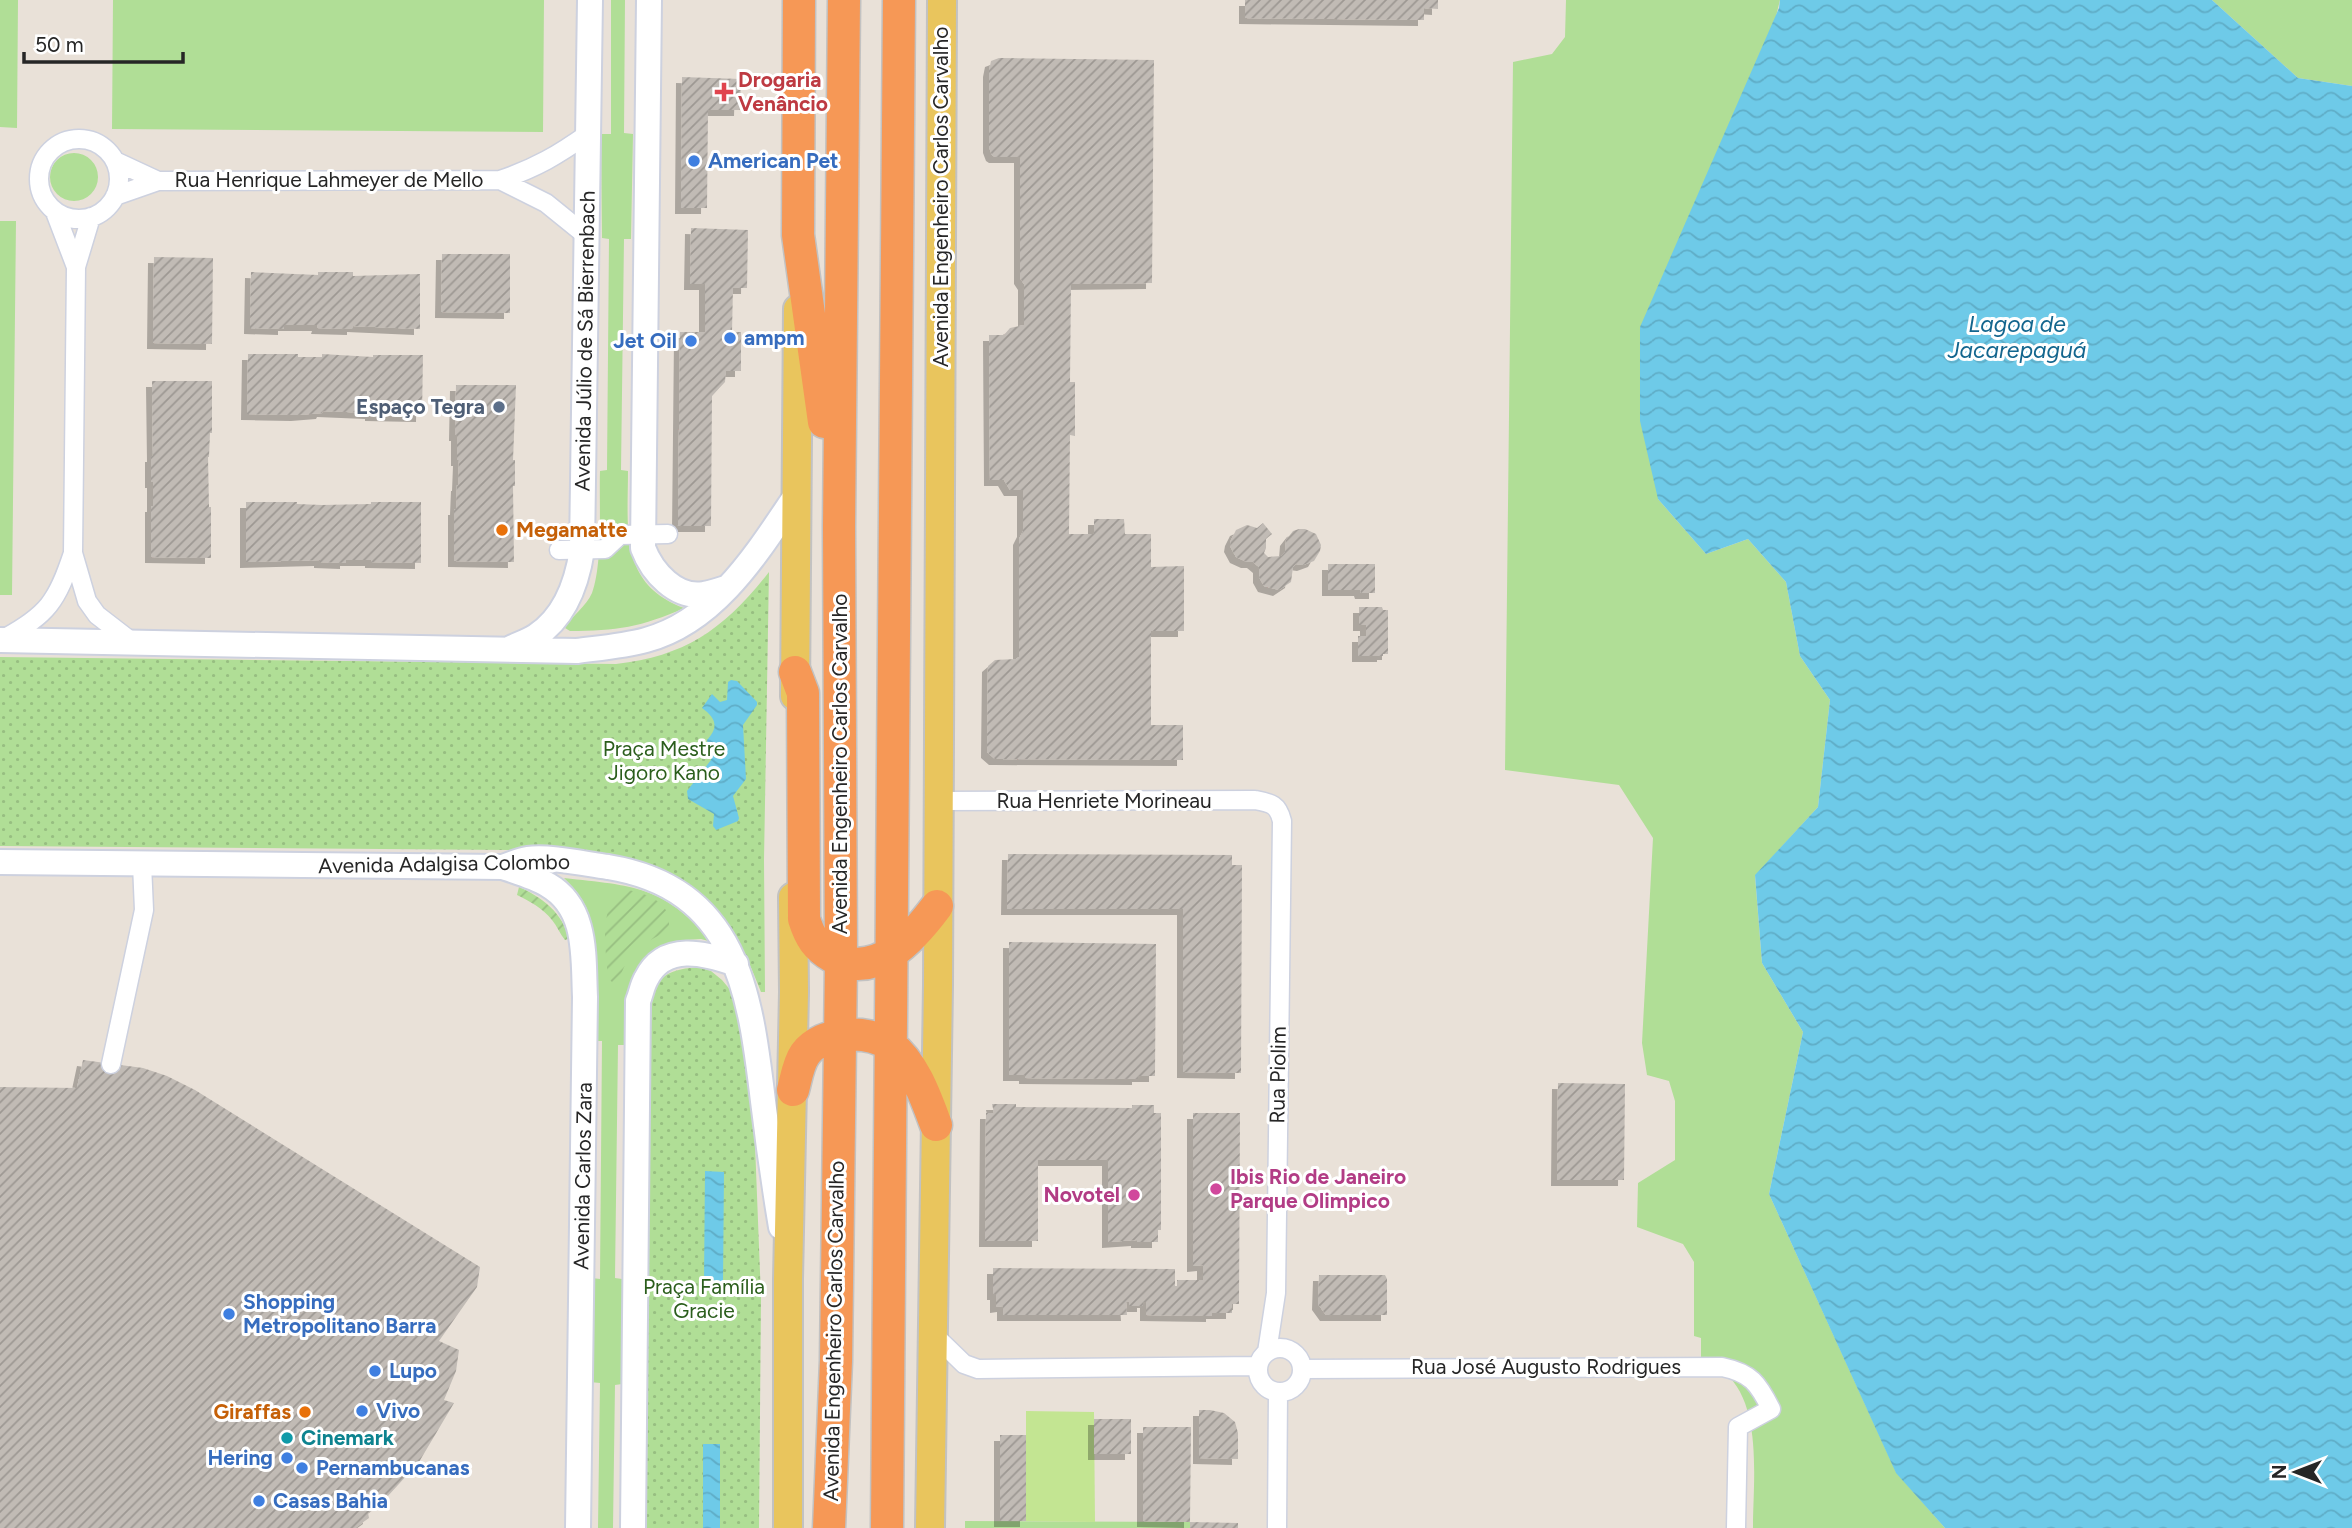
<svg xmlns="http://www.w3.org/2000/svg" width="2352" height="1528" font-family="Figtree,sans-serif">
<defs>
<pattern id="park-dots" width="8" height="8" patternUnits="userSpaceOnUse" patternTransform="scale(1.75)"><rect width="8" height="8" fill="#b0de96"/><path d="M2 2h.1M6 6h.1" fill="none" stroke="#97be81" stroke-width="1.8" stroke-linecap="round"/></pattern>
<pattern id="garden-furrows" width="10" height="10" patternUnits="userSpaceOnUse" patternTransform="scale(1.75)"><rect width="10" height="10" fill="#b0de96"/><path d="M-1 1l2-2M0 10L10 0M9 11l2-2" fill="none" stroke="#97be81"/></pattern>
<pattern id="water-waves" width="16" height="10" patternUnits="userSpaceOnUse" patternTransform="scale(1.75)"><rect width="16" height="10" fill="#6ecae8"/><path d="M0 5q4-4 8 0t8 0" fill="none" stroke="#5fadc7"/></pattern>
<pattern id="building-hatch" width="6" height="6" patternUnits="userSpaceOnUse" patternTransform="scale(1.75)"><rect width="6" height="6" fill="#c1bbb5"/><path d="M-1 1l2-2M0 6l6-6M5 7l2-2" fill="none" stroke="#9d9893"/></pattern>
<filter id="shadow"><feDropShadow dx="-6" dy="6" stdDeviation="0" flood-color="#0004"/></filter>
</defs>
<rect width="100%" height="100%" fill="#e9e1d8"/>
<!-- grass -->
<path fill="#b0de96" d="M0,0H18L17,128L0,127Z
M113,0H544L543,132L112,129Z
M611,0H625L624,133L633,134L631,239H624L621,470L628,471C628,529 619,584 684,608C642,627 616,631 570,631L565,628C572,615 586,607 592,593C603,563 599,503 600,471L607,470L609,239L602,238L601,134H611Z
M1566,0H1780L1658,499L1706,554L1748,539L1786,582L1800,656L1830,700L1818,807L1755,876L1762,963L1803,1032L1769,1194L1896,1472L1945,1528H1753C1753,1482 1763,1405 1725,1373C1718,1367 1709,1363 1701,1359V1338L1694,1336V1262L1683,1244L1637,1227L1638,1183L1675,1160V1101L1669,1081L1647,1075L1642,1043L1653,838L1619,785L1505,770L1513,62L1552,54L1565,37Z
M2212,0H2352V86L2298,78Z
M50 177a24 24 0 1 1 48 0a24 24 0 1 1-48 0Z
M0,221H16L12,595H0Z
M564,878C634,886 663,885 712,942L701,939L686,940L658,949L630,990L625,1013L624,1045H618L615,1278L622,1279V1384L615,1385L613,1528H598L600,1383L590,1382L592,1278L600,1279L602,1041H593L594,937C592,913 582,895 564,878Z
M965,1521L1190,1522V1528H965Z"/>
<!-- park -->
<path fill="url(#park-dots)" d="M769,572L764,860L765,992H761C755,977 749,961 741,948C717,904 663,864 614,855C584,849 552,851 522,850L0,846V657L616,664C687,656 725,628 769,572Z
M700,967L711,971L722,980L732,992L752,1067L761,1298L759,1528H646L649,1004C656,974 671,969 700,967Z"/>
<!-- garden -->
<path fill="url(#garden-furrows)" d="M519,887C540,896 565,914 568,939L565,940C560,934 557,926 552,920C543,908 529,901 517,895Z
M621,889C642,891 676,902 668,930C640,947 631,946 619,980L613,983L608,978C606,947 598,912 621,889Z"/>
<!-- pitch -->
<path fill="#c3e592" d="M1026,1411L1094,1412L1095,1522L1026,1521Z"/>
<!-- water -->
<path fill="url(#water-waves)" d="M1780,0H2212L2298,78L2352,86V1528H1945L1896,1473L1769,1194L1803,1032L1762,963L1755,875L1818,807L1830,700L1800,656L1786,582L1748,539L1706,554L1658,499L1640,421V327L1779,8Z
M731,680L737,681L757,702V705L743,725L746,779L733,796L739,818L738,821L716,830L713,826L714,814L688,799L687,791L711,760L707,740C719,727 716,718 702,708L712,694L720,702L727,700L728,682Z
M705,1171L724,1172L723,1283L704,1282Z
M703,1444H720V1528H703Z"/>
<!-- building -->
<path fill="url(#building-hatch)" filter="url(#shadow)" d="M1245,0H1438V9L1424,8V20L1245,18Z
M999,58L1154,60L1152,283L1071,284L1070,382H1075V436L1070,435L1069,534H1094V519H1124L1125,534H1151V567L1184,566V631H1151V725H1183V760L1000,759H995L987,752L988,666L995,660L1016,659L1019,657V539L1023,531V490H1010L1004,480H990L989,335H1004L1010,328L1024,325V284L1020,278V157H995L992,155L989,147V71L991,61Z
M682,77L741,79L740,110H708L707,208H681Z
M691,228L748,230L747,288H733L732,332H741V371H726L725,382L712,396L711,526H678L680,332H705V284H690Z
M442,254H510V313L441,312Z
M154,257L213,258L212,344L153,343Z
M251,272L318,275V272H353V276L420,274V329L353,326V329L317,328L318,325H284V329L250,328Z
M248,354H298V357H322V354L373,357V355H423L422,416L371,415V413L323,411L322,413L297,415L247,414Z
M152,381H212V433H210L209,457H208L209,507H211V558L151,557V506H153V482H151V456H153Z
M456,385H516L513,460H515V486H513L514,562L454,561V509H456L457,485H458L459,460H457V435H455Z
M246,502H297V504L322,505L371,504V502H421V563L371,562V560H346V563L320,562V560L246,562Z
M1263,523L1272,534L1266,539V548L1264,553L1268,557L1281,556L1285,552L1286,540L1293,531L1299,529H1305L1316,534L1321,545L1320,551L1314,561L1303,565L1296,564L1293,567L1291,582L1279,590L1264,586L1259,577V567L1253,562H1247L1236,557L1230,546L1231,540L1236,530L1247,525L1257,528Z
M1328,564H1375V593H1361L1360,590H1328Z
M1359,607H1382L1383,610H1388V654H1383V656H1358V636H1366V625H1359Z
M1008,854L1232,855V865H1242L1241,1073L1183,1072V909H1007Z
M1009,942L1156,944L1155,1076H1138V1079L1025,1078V1075H1009Z
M83,1060L143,1068L167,1076L195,1090L480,1267L477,1287L439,1341L459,1350L456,1371L444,1400L454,1403L419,1462L387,1497L368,1513L369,1518L355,1528H0V1087L77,1088Z
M1558,1083L1625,1084L1624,1180H1557Z
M992,1104H1016V1107L1132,1108V1105H1154V1113H1161V1230H1158V1242H1137V1240L1108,1242V1160H1038V1241H985L986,1113H994Z
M1193,1113H1240L1239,1304H1232V1313H1212V1316L1146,1315V1302H1143V1306H1129V1302H1126L1127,1315H1003V1306L996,1307V1294H993V1268L1175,1269V1286H1177V1280H1203V1265L1193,1266Z
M1319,1275H1385L1387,1279V1315H1326L1318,1304Z
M1199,1410H1210L1224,1413L1235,1422L1238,1433V1459L1199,1458Z
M1094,1419H1131V1454H1094Z
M1143,1427H1191L1190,1522L1143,1521Z
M1000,1435H1026V1521H1000Z
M1190,1522L1238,1523V1528H1190Z"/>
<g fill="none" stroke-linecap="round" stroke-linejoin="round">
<!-- street casing -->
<g stroke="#cdd1df" stroke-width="21">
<path id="street" d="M39 179a40 40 0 1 1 80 0a40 40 0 1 1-80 0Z
M115,161L158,181
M500,180L546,203L588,237
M115,196L158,181L500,180C536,168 558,155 589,133
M55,212L76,267
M91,217L76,267L73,553L87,601L97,615L132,642
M559,550L605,549L620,535L668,534
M3,639C48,615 57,601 73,553
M939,801L1255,800C1271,803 1278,804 1282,821L1276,1293L1267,1352
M111,1064L144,910L142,864
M932,1333L964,1364L978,1369L1258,1366
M1258 1370a22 22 0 1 1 44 0a22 22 0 1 1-44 0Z
M1302,1369L1722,1367C1751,1373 1758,1383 1771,1409L1738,1427L1736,1528
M1277,1528L1278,1392"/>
</g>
<!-- secondary casing -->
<g stroke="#cdd1df" stroke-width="28">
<path id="secondary" d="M649,0L643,548C652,572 676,599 704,594C712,593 719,590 726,588
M0,640L577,651C600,648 624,646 646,640C717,621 759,550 797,494
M511,648C519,644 529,641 536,636C565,617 577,583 582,550L590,0
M0,862L503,867C511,864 520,860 528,859C550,856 585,864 608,867C737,888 750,992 763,1101C768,1143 774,1185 781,1227
M503,867C517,872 535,877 548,885C588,908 583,957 585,997L578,1528
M633,1528L638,1001C641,994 642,986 646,979C664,942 705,953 736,964"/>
</g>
<!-- primary casing -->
<g stroke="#c2c2c2" stroke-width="32">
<path id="primary" d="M795,696L798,309
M788,1528V1279L794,992L793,897
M930,1528L938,985L942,0"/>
</g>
<!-- highway casing -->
<g stroke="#c2c2c2" stroke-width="35">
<path id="highway" d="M799,0L798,235L824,422
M795,672L803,693L804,919C810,938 816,947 833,957C876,981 914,937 937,906
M793,1090C796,1079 798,1064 805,1054C822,1031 867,1029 890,1045C914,1063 926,1098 936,1125
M829,1528L836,1361L841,961L839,527L844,0
M887,1528L899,0"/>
</g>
<!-- street -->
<use href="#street" stroke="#fff" stroke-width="18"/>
<!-- secondary -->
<use href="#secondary" stroke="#fff" stroke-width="24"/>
<!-- primary -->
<use href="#primary" stroke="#e9c55d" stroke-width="28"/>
<!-- highway -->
<use href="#highway" stroke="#f69856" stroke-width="32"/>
</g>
<!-- markers -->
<path fill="#e0444e" stroke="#fff" stroke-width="2.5" d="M720.5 81.5h7v7h7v7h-7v7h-7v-7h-7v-7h7z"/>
<g fill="#3f7fe0" stroke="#fff" stroke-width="2.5">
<circle cx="694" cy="161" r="7"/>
<circle cx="730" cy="338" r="7"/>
<circle cx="691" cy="341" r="7"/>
<circle cx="229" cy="1314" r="7"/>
<circle cx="375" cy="1371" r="7"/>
<circle cx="362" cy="1411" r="7"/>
<circle cx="287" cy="1458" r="7"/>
<circle cx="302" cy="1468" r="7"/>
<circle cx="259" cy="1501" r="7"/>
</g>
<circle fill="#5c6f8a" stroke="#fff" stroke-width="2.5" cx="499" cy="407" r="7"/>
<g fill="#e8710a" stroke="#fff" stroke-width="2.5">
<circle cx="502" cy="530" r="7"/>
<circle cx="305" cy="1412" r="7"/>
</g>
<g fill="#d1479c" stroke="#fff" stroke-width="2.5">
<circle cx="1216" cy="1189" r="7"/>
<circle cx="1134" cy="1195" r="7"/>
</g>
<circle fill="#0f9aa8" stroke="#fff" stroke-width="2.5" cx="287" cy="1438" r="7"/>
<g text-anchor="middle" stroke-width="6" stroke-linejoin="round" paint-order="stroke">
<!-- health labels -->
<g font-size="21" font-weight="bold" fill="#be3a42" stroke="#fff" text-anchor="start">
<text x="738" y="87">Drogaria<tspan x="738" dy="24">Venâncio</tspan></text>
</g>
<!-- shop labels -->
<g font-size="21" font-weight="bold" fill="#366cbe" stroke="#fff" text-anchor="start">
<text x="708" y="168">American Pet</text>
<text x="744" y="345">ampm</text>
<text x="677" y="348" text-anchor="end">Jet Oil</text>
<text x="243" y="1309">Shopping<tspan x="243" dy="24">Metropolitano Barra</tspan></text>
<text x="389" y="1378">Lupo</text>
<text x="376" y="1418">Vivo</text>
<text x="273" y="1465" text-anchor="end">Hering</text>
<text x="316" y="1475">Pernambucanas</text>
<text x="273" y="1508">Casas Bahia</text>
</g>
<!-- street labels -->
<g font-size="21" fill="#262626" stroke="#fff">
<text x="329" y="187">Rua Henrique Lahmeyer de Mello</text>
<text transform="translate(941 197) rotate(-90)" y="7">Avenida Engenheiro Carlos Carvalho</text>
<text transform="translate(585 341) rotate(-89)" y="7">Avenida Júlio de Sá Bierrenbach</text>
<text transform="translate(840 764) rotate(-90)" y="7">Avenida Engenheiro Carlos Carvalho</text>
<text x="1104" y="808">Rua Henriete Morineau</text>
<text transform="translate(444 864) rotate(-1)" y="7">Avenida Adalgisa Colombo</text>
<text transform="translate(1278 1075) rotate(-89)" y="7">Rua Piolim</text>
<text transform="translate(583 1176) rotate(-89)" y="7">Avenida Carlos Zara</text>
<text transform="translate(834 1331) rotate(-89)" y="7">Avenida Engenheiro Carlos Carvalho</text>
<text x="1546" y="1374">Rua José Augusto Rodrigues</text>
</g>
<!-- service labels -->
<g font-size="21" font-weight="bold" fill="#4e5e75" stroke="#fff" text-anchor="end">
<text x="485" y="414">Espaço Tegra</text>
</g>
<!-- food labels -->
<g font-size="21" font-weight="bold" fill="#c56008" stroke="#fff" text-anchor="start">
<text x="516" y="537">Megamatte</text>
<text x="291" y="1419" text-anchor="end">Giraffas</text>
</g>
<!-- park labels -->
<g font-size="21" fill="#2b5e1c" stroke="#fff">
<text x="664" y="756">Praça Mestre<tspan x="664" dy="24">Jigoro Kano</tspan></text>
<text x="704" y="1294">Praça Família<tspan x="704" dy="24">Gracie</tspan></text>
</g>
<!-- hotel labels -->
<g font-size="21" font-weight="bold" fill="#b23c85" stroke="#fff" text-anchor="start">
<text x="1230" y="1184">Ibis Rio de Janeiro<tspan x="1230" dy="24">Parque Olimpico</tspan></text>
<text x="1120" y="1202" text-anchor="end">Novotel</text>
</g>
<!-- culture labels -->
<g font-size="21" font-weight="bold" fill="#0d838f" stroke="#fff" text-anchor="start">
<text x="301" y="1445">Cinemark</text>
</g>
<!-- water labels -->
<g font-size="23" font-style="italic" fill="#13668e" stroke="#fff">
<text x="2017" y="332">Lagoa de<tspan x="2017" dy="26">Jacarepaguá</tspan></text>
</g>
</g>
<!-- north arrow -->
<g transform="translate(2296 1472) rotate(270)" stroke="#ffffff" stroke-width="5" paint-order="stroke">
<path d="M0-5L12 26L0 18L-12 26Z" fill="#262626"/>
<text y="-10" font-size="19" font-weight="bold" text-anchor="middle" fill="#262626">N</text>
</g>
<!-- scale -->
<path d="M24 52v10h159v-10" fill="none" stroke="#262626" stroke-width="3.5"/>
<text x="35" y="52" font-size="21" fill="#262626" stroke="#ffffff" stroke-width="5" paint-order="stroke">50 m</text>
</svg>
